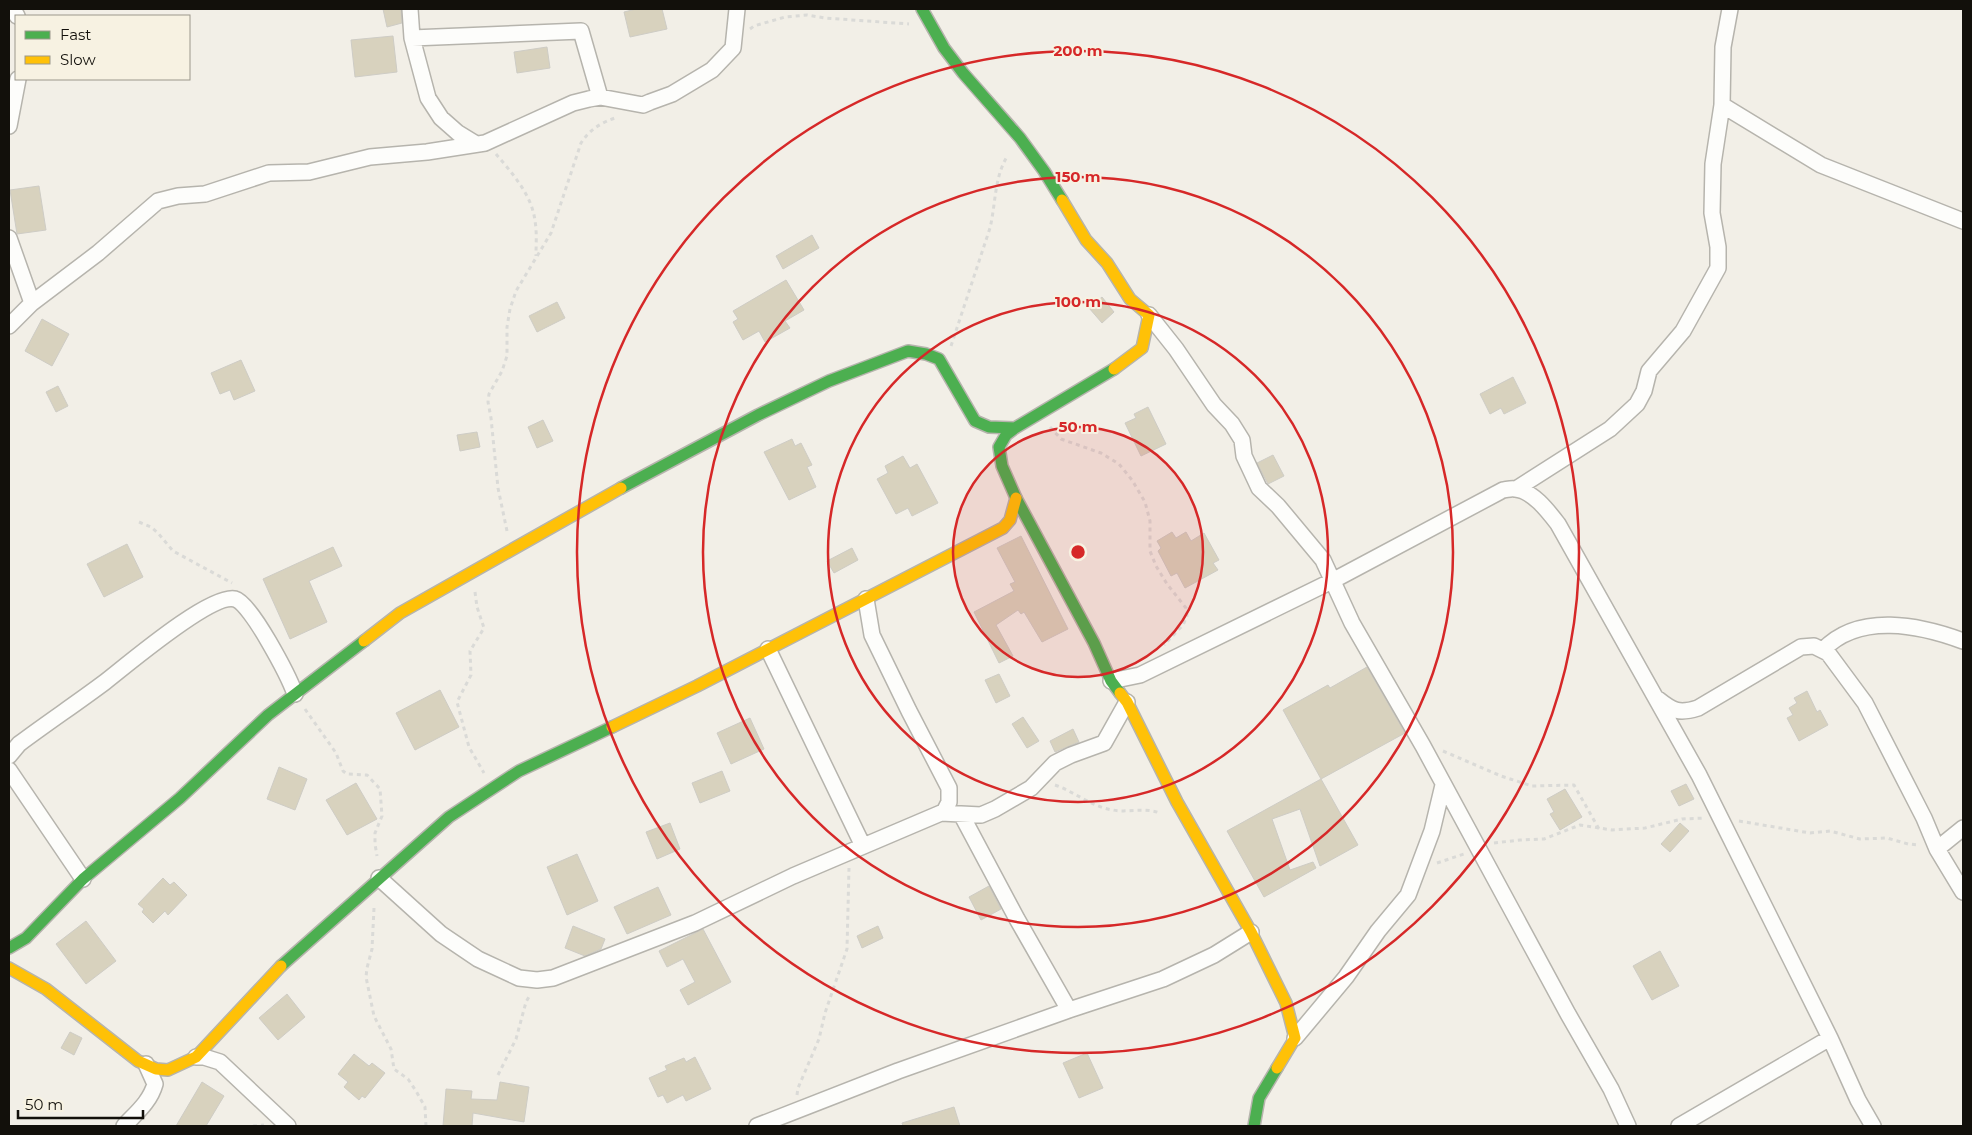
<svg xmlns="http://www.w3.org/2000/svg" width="1972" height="1135" font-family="Montserrat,sans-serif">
<rect width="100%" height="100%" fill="#f2efe7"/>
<!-- building -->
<path fill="#d8d2be" stroke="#ceccc5" d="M383,9H401L402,23L387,27Z
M636,9H662L667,29L630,37L624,12Z
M393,36L397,72L355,77L351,40Z
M547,47L550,68L517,73L514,52Z
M39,186L46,230L17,234L10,190Z
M812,235L819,248L783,269L776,256Z
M786,280L804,310L785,321L790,328L765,342L759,331L743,340L733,322L738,319L733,311Z
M1102,297L1114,312L1102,323L1089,308Z
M557,302L565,318L537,332L529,316Z
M42,319L69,334L52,366L25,351Z
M241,360L255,391L234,400L230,390L220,394L211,373Z
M1513,377L1526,403L1504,414L1501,408L1490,414L1480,394Z
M58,386L68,406L56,412L46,392Z
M1148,407L1166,444L1141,456L1125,423L1136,418L1134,414Z
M543,420L553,441L537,448L528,427Z
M477,432L480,447L460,451L457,435Z
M792,439L795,446L801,443L812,465L807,467L816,487L789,500L764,452Z
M1273,455L1284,476L1268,484L1257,463Z
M903,456L910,468L917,464L938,503L912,516L908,508L896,514L877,479L888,473L885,466Z
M1172,532L1176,538L1186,532L1191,541L1204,533L1219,560L1213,563L1218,570L1185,588L1177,573L1171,576L1158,551L1161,548L1157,541Z
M1021,536L1068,629L1042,642L1024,612L1021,614L1018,610L996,625L1013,656L999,663L974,612L1014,591L1010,584L1015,582L997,548Z
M127,544L143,577L104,597L87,564Z
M333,547L342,566L309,581L327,622L290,639L263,579Z
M852,548L858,560L834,573L827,561Z
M1367,667L1405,733L1321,779L1358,845L1320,866L1300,809L1272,819L1290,870L1313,862L1316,868L1264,897L1227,831L1321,779L1283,710L1328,685L1330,688Z
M999,674L1010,696L996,703L985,680Z
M440,690L459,727L415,750L396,713Z
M1807,691L1817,712L1820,710L1828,725L1799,741L1787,718L1793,715L1789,708L1797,703L1794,698Z
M1023,717L1039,741L1027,748L1012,724Z
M750,718L764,749L731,764L717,733Z
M1073,729L1079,742L1055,752L1050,741Z
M279,767L307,779L295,810L267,799Z
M722,771L730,791L700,803L692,783Z
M356,783L377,819L347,835L326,800Z
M1686,784L1694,799L1679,806L1671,791Z
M1565,789L1582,817L1560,830L1550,814L1554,812L1547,799Z
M670,823L680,849L657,859L646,832Z
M1680,823L1689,831L1670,852L1661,844Z
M577,854L598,901L567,915L547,867Z
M163,878L170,885L174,882L187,895L168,915L165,911L153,923L142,912L144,909L138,904Z
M989,886L1001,909L981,920L969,897Z
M658,887L671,915L627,934L614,907Z
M86,921L116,961L86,984L56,944Z
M573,926L605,939L601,949L585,956L565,948Z
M878,926L883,938L862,948L857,936Z
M703,929L731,982L688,1005L680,990L695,982L683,959L667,967L659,951Z
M1660,951L1679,986L1652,1000L1633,966Z
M287,994L305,1017L278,1040L259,1018Z
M70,1032L82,1038L74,1055L61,1048Z
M1087,1053L1103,1088L1079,1098L1063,1063Z
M354,1054L369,1066L372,1063L385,1073L365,1098L362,1096L359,1100L344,1087L348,1082L338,1074Z
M695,1057L711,1089L686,1101L683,1095L667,1103L663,1095L658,1097L649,1078L667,1070L665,1066L684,1058L686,1062Z
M202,1082L224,1096L206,1126H176Z
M500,1082L529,1087L524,1122L473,1113L472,1126H443L446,1089L472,1091L471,1099L497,1100Z
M954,1107L960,1126H903L902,1123Z"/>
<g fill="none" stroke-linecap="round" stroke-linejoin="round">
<!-- street casing -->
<g stroke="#b6b4ad" stroke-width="18">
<path id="street" d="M13,9L17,16
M410,9L412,38L428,98L441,118L458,133L476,144
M412,38L581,31L600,97
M1722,105L1821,165L1963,221
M9,126L18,79
M9,238L32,303
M1149,315L1176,349L1214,405L1232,424L1242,440L1244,456L1259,488L1278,506L1323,560L1352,623L1423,746L1568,1014L1611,1089L1628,1126
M9,326L32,303L98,253L158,201L178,196L205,194L269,173L309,172L370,157L427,152L485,143L573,103L589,99L600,97L643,105L650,102L672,94L712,70L733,48L737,9
M1516,489L1610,429L1637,404L1644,391L1649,371L1683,331L1718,268V247L1712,213L1713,164L1722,105L1723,47L1730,9
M866,599L872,635L909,711L949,788V802L944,812
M768,649L863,846
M1823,650C1859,612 1920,625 1963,641
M1111,681L1140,675L1334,580L1503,490C1506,490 1511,488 1515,489C1532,490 1548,511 1558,524L1699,775L1830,1038L1858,1100L1873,1126
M1658,699C1673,711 1679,714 1698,708L1801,647L1814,646L1828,653L1865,703L1924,818L1937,849L1963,892
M9,756L19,744C47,723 77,703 105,682C127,665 211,593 235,599C251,603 289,677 295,694
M9,770L83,879
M961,814L1017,919L1069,1010
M1937,849L1963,828
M379,878L441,934L478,959L519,978L537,980L553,978L695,923L793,876L941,813L981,815L995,809L1031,788L1055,763L1071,755L1104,743L1127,702
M1295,1038L1346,977L1378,931L1408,895L1432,831L1443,785
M196,1057H204L220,1062L288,1126
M124,1126C136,1113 150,1102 155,1084L146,1064
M757,1126L898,1071L1069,1010L1163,979L1214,955L1251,932
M1679,1126L1830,1038"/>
</g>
<!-- fast casing -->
<g stroke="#b6b4ad" stroke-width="14">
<path id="fast" d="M922,9L944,48L963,73L1020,138L1044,171L1062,200
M1114,369L1015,428L1006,435L999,447L1002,466L1016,498L1094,643L1111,681L1120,693
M621,488L758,415L829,381L908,351L926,354L939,359L975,421L989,427L1015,428
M9,948L26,938L83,879L180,798L268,715L364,641
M281,966L449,817L519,771L612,727
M1254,1126L1259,1098L1277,1068"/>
</g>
<!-- slow casing -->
<g stroke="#b6b4ad" stroke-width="14">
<path id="slow" d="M1062,200L1086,240L1107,263L1130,299L1149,315L1142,348L1114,369
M364,641L400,613L621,488
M1120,693L1127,702L1177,802L1251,932L1286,1003L1295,1038L1277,1068
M612,727L697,686L1003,528L1010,520L1016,498
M9,968L46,989L138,1061L156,1069L168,1070L196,1057L281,966"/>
</g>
<!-- path -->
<path stroke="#dadad7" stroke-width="3" stroke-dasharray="4 4" stroke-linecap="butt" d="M750,29L754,26L785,17L807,15L825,18L909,24
M496,154C512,173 532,195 535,221C537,232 536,245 536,256
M951,346L990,228C996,203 994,177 1008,155
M1050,427L1061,439L1101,453L1119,464L1132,480L1145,502L1150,521V551L1156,566L1167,584L1186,608L1187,616L1183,625L1164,645
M139,522L151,527L158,533L173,551L232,583
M507,531L498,488L491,418L488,402L489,394L502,371L507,356V327L510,309L516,291L551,233L581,143C590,129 602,122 618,117
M475,592L477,607L484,628L470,651L471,675L457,702L469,747L484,773
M305,709L336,753L343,771L347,774L367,775L380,789L382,816L375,833V844L377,856
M1443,751L1501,776L1532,786L1574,785L1599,829
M1055,785C1075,792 1092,807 1113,810C1128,813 1144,807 1160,813
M1739,821L1810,833L1830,831L1860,839L1887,838L1908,844L1919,845
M1494,843L1520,840L1544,839L1580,825L1612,830L1645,828L1682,819L1705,818
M1437,863L1464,854
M374,908L372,949L367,968L366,977L374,1016L391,1049L394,1069L408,1079L416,1091L425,1107L426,1126
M498,1075L516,1039L526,1002L530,995
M797,1095L798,1088L819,1039L825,1013L847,949L849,868
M253,1126L264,1125"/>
<!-- street -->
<use href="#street" stroke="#fdfdfb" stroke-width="15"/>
<!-- fast -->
<use href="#fast" stroke="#4caf50" stroke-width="11"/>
<!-- slow -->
<use href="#slow" stroke="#ffc107" stroke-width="11"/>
</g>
<!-- distance rings -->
<circle cx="1078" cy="552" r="125" fill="#d62828" fill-opacity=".12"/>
<g fill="none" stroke="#d62828" stroke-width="2.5">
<circle cx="1078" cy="552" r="125"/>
<circle cx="1078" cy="552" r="250"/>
<circle cx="1078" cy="552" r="375"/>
<circle cx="1078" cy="552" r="501"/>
</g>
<circle cx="1078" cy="552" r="8" fill="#d62828" stroke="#f7f2e2" stroke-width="2.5"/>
<g font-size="15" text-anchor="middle" font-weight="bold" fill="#d62828" stroke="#f7f2e2" stroke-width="4" stroke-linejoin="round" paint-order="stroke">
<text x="1078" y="56">200 m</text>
<text x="1078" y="182">150 m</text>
<text x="1078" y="307">100 m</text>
<text x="1078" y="432">50 m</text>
</g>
<!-- border -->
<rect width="1972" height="1135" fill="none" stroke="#12100b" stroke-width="20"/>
<!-- legend -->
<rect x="15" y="15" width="175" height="65" fill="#f7f2e2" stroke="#9b988c"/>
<rect x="25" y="31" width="25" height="8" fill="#4caf50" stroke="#9b988c"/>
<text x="60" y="40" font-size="15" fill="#12100b">Fast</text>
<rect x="25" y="56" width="25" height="8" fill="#ffc107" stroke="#9b988c"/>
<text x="60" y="65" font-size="15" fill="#12100b">Slow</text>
<!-- scale -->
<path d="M18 1110v8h125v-8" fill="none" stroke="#12100b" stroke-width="2.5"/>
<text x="25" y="1110" font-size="15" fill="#12100b" stroke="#f7f2e2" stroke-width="4" paint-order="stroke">50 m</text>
</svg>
